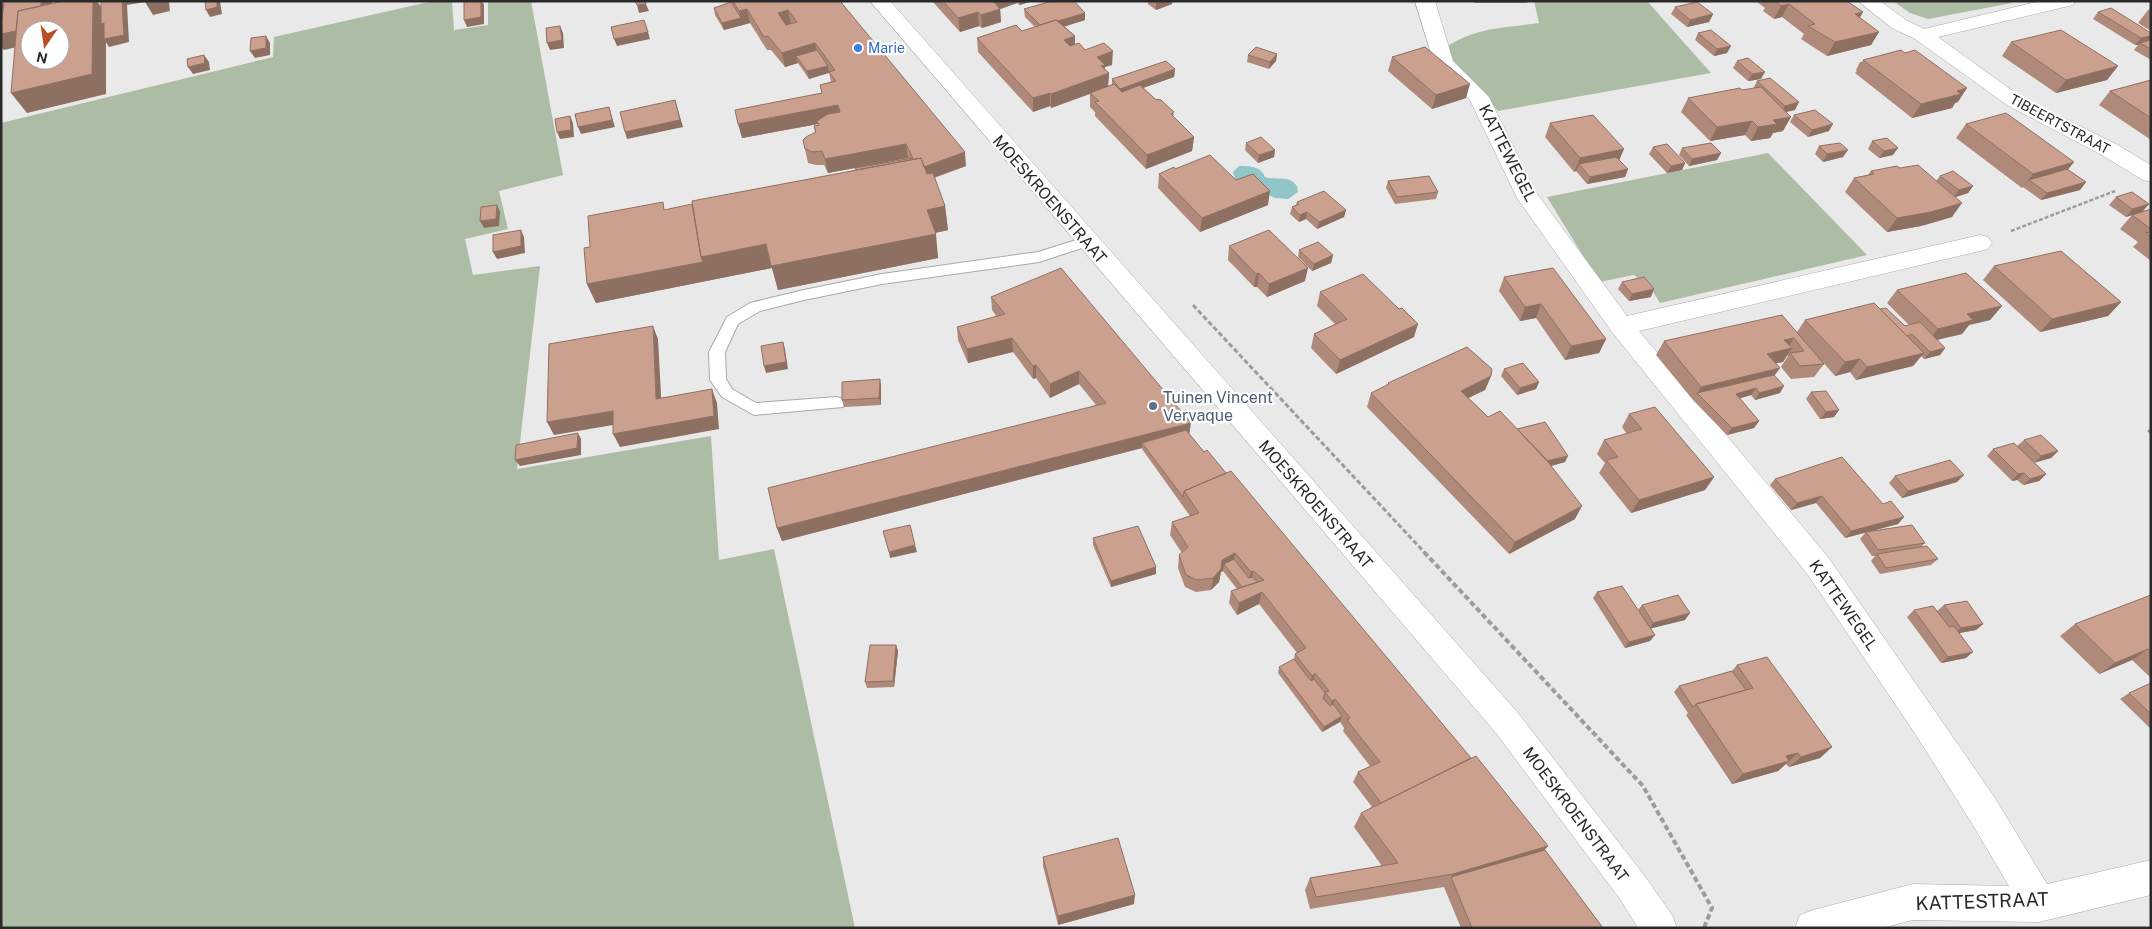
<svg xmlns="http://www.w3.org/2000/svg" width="2152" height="929" font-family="'Public Sans',sans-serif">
<rect width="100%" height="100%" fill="#e9e9ea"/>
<!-- green -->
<path fill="#adbca4" d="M433,1H452L454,30L488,25V1H531L563,175L499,191L508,229L465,239L473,275L540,266L517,469L711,436L719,560L774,549L855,928H1V123L273,57L274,37Z
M1534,1H1647L1711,73L1498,111L1453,61L1446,47C1477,27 1503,28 1539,23Z
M1893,1H2010L2012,3L1928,19L1910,13Z
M1768,153L1867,255L1660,303L1650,287L1634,275L1599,282L1547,197Z"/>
<!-- water -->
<path fill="#90c6c7" d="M1239,166C1249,166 1261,166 1265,177C1277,181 1288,174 1297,186L1298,192L1288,199L1275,198L1235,179L1233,172Z"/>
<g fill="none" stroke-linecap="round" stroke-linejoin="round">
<!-- lane casing -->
<g stroke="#a8a8a9" stroke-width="2">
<path id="lane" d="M1086,237L1091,239L1093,242L1091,245L1039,262L882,284L804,300L760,311L738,324L725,352L726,379L732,389L756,403L837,397L843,399L845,403L843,407L754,415L722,397L710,380L709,352L725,321L727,317L750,303L804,290L882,274L1038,252Z"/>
</g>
<!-- street casing -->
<g stroke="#a8a8a9" stroke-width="1">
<path id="street" d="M1415,1H1435L1453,61L1489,97L1535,191L1627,316L1980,235L1988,237L1992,243L1988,249L1980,251L1639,331L1828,557L1995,798L2047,884L2151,860V895L2039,922L1913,920L1882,928H1795L1800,915L1813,910L1913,884L2009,886L1971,822L1916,735L1808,575L1612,332L1517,198L1470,100L1434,63Z
M1858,1H1880L1906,20L1924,29L2040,1H2075L2073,5L1938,37L2021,97L2116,144L2151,165V182L2143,180L2100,154L2007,105L1915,39L1892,28Z"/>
</g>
<!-- secondary casing -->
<g stroke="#a8a8a9" stroke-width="1">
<path id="secondary" d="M870,1H890L1518,713L1644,875L1672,915L1677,928H1638L1620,899L1496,733Z"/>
</g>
<!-- path-far2 -->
<path stroke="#9c9c9d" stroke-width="2.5" stroke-dasharray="4 2" stroke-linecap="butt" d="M2011,231L2115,191"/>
<!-- path-far1 -->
<path stroke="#9c9c9d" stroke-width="3" stroke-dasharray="5 2.5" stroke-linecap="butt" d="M1193,305L1426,554"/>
<!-- path -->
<path stroke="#9c9c9d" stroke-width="4" stroke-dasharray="5.5 3" stroke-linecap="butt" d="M1424,552L1643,786L1712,908L1704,928"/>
<!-- lane -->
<use href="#lane" fill="#fff" fill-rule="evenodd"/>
<!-- street -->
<use href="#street" fill="#fff" fill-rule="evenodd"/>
<!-- secondary -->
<use href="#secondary" fill="#fff" fill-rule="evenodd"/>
</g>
<!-- wall -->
<path fill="#af8a7a" d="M728,1H840L966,166L934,178L945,206L948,230L935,233L938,258L778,290L772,268L596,303L587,284L590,247L665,210L856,170L908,158L828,173L824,165H816L808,163L803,140L815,133L814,126L818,125V124L742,138L822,94L820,85L831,82L829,72L809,79L798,63L785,67L771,50H767L750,23L724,30L715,15L714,8L729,3Z
M932,1H1032L1020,5L1017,3L1000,9L1001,22L982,28L979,26L960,32Z
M1148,1H1172V4L1156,10L1148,4Z
M1474,1H1528L1527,3H1475Z
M1756,1H1847L1860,18L1879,32L1871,45L1827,56L1801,39L1804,34L1782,17L1774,19L1763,11L1765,8Z
M1675,7L1713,14L1709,22L1687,27L1671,14Z
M1024,9L1085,20L1064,26L1075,36V44L1112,65L1105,67V70L1109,73L1108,86L1112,85V79L1175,69L1174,77L1143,88L1155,99L1174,112L1173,117L1194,137L1192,151L1146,169L1095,116V112L1090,107V94L1051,108L1050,106L1033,112L978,52L977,38L1022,31L1035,27L1025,17Z
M2151,9V31L2138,23L2148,10Z
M2098,12L2151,33V39L2150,40H2151V60L2134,50L2138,45H2135L2093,19Z
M1698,33L1727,53L1714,56L1695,40Z
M2011,42L2118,66L2107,80L2056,93L2002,56Z
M1277,54L1276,61L1269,69L1247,62L1248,55Z
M1392,57L1466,98L1432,109L1388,71Z
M1863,60L1958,102L1955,103L1952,108L1912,118L1855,73L1857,71L1856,70L1860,62H1862Z
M1737,61L1761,79L1748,81L1733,68Z
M2151,80V140L2099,105L2110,91Z
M1757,81L1795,110L1786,112L1783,131L1773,133L1770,138L1751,141L1745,135L1710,141L1681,112L1688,98L1753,89Z
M1794,115L1829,131L1808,137L1790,122Z
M1550,123L1619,160L1628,169L1625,177L1587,184L1576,171L1574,172L1545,137Z
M1966,124L2068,170L2086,182L2080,190L2041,200L2023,187L2022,188L1956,138Z
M1872,141L1893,155L1879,158L1868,149Z
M1246,143L1275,150L1274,157L1258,163L1245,150Z
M1819,146L1843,157L1823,162L1815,154Z
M1653,147L1685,163L1682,170L1667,173L1649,154Z
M1682,148L1721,153L1717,160L1689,166L1679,155Z
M1900,168L1936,181L1940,176L1973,186L1968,193L1955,197L1952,217L1921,226L1887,232L1845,192L1854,178L1868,175L1871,171Z
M1175,169L1236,180L1268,205L1200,232L1158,188L1159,174Z
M1388,181L1438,192L1436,199L1395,204L1386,188Z
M2116,197L2149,204L2142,212L2126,217L2109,205Z
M1297,202L1346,210L1344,217L1317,229L1306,219L1299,222L1290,214L1292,207L1296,205Z
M2151,209V261L2133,247L2138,242L2120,229L2132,215Z
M1229,246L1305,281L1267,297L1257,287H1254L1228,260Z
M1299,250L1333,255L1331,263L1312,271L1298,257Z
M1994,266L2121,302L2108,316L2040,332L1983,280Z
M1504,277L1606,339L1599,353L1565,360L1536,318L1520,321L1499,291Z
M1622,282L1651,297L1629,301L1618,289Z
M1897,290L2002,306L1990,320L1969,325L1962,334L1937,340L1945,348L1940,355L1924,359L1921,356L1913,366L1856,380L1850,372L1835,376L1821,360L1824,364L1814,377L1791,379L1781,367L1788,356L1787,355L1783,362L1776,363L1780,368L1775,375L1780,393L1755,400L1751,395L1740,398L1759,421L1754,428L1727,435L1693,400L1656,355L1664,341L1797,332L1805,320L1880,309L1905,326L1909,325L1887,303Z
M1320,292L1414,337L1336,374L1311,348L1314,334L1335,324L1317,306Z
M991,297L1189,434L1545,850L1603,928H1461L1444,887L1310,909L1305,890L1310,878L1382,866L1354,827L1361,813L1372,807L1353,782L1358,772L1370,766L1343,731L1344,728L1340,722L1322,732L1278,673L1279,667L1294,659L1295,654L1297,653L1259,604L1237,615L1229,603L1231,591L1237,589L1223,571L1221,572L1219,582L1211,590L1196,592L1185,587L1178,568L1179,555L1182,553L1170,535L1172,522L1190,516L1142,449V448L782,541L777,528L1096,405L1079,384L1050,398L1036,378L1033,379L1013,352L968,363L958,340L957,327L997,317L992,310Z
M1504,369L1539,382L1536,389L1517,395L1501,376Z
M1491,376L1485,390L1468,398L1488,417L1517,429L1565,462L1551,466L1575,519L1509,554L1367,407L1371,393L1388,385V383Z
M880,379L881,386V405L844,407L842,400Z
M1811,392L1839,410L1834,417L1820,419L1806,399Z
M1629,414L1714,477L1705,490L1631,513L1599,473L1605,463L1597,454L1604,440L1627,434L1622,427Z
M2151,428V434L2147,431Z
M2024,440L2058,451L2051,458L2034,462L2046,474L2039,481L2023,485L2017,480L2012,481L1987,456L1993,449L2017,446Z
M1895,476L1957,482L1902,498L1889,483Z
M1775,479L1883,504L1904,517L1898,524L1845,538L1816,503L1791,510L1770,485Z
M1866,532L1925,543L1921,547L1938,559L1931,565L1880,574L1871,561L1875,556H1872L1860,539Z
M1093,538L1156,574L1111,587L1093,545Z
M1597,592L1638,610L1642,605L1685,620L1650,628L1655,635L1650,641L1625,648L1593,598Z
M2151,595V678L2132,660L2099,674L2060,636L2075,624Z
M1944,605L1983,624L1976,630L1959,633L1966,658L1941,663L1907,617L1914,610L1937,611Z
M896,645L898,651L894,687L867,688L865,682Z
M1737,665L1832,747L1820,758L1789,767L1786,764L1778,771L1732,784L1686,715L1688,713L1674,692L1679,686L1732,671Z
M2151,684V729L2120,699L2129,693Z
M1043,857L1134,904L1058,925L1043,866Z"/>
<!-- shaded-wall -->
<path fill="#8e7063" d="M41,1H52L51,26L30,44L4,50L1,47V34Z
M93,1H97L106,14L122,1H169L170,11L153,15L145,2L127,5L129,42L109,47L106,42V94L27,113L11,93Z
M217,1H220L222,14L210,17L206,10Z
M481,1H482L484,5V24L467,27L464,20Z
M990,1H1017V3L998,10L1000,9L1001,22L982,28L981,15Z
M1019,1H1032L1020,5Z
M1161,1H1172V4L1156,10V3Z
M1,4H4L14,17L1,21Z
M646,4L649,11L639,13L637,5Z
M1789,4L1782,17L1774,19L1781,6Z
M747,9L750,23L724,30L722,23L741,18L739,11Z
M788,10L791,24L781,26L778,13Z
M978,12L979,26L960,32L958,18Z
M1863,12L1855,26V14Z
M1085,13V20L1042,34V26Z
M1713,14L1709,22L1687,27L1690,20Z
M560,26L563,33L564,48L550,50L547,43Z
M648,32L650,39L617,46L614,39Z
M1879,32L1871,45L1827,56L1835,42Z
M266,36L270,43V55L255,58L250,51Z
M1075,36V50L1065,53L1064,40Z
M2151,36V39L2148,42L2140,43L2138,45H2135L2141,38Z
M815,43L818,57L796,56L798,63L785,67L782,53Z
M1731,46L1727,53L1714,56L1717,49Z
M1113,51L1112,65L1105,67V75L1109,73L1108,87L1051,108V94L1097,57Z
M1277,54L1276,61L1269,69L1270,62Z
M204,55L209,62L210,70L193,74L188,67Z
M828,66L829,73L809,79L807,71Z
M2118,66L2107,80L2056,93L2066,80Z
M1175,69L1174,77L1120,96V89Z
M1765,72L1761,79L1748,81L1752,74Z
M1470,84L1466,98L1432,109L1436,95Z
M1967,88L1958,102L1955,103L1952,108L1912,118L1921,104L1957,91Z
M1050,93V106L1033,112V98Z
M675,100L683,127L627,139L625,132Z
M1799,102L1795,110L1781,113L1785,106Z
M838,105L841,119L817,121L818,124L742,138L738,124Z
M609,107L615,127L581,134L578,127Z
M570,116L573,123L574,137L560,139L557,132Z
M1791,117L1783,131L1773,133L1770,138L1751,141L1758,127L1773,120Z
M1752,121L1745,135L1710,141L1717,127Z
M1833,124L1829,131L1808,137L1812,130Z
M1194,137L1192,151L1146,169L1147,155Z
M906,144L908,158L828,173L825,159Z
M1898,148L1893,155L1879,158L1884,151Z
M1624,149L1618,163L1579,164L1576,171L1574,172L1580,158Z
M1275,150L1274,157L1258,163L1259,155Z
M1848,150L1843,157L1823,162L1827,154Z
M965,152L966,166L924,181L859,180Z
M1721,153L1717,160L1689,166L1692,159Z
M2074,162L2063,176L2029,180L2023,187L2022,188L2033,174Z
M1685,163L1682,170L1667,173L1671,166Z
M1628,169L1625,177L1587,184L1590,177Z
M2086,182L2080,190L2041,200L2047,193Z
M1973,186L1968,193L1953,198L1959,190Z
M1270,191L1268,205L1200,232L1202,218Z
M1962,203L1952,217L1921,226L1887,232L1897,218Z
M2149,204L2142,212L2126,217L2132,209Z
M497,205L500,212L499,226L484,228L480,221Z
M945,206L948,230L930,234L927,210Z
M1346,210L1344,217L1317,229L1319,222Z
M1307,212L1306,219L1299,222L1300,215Z
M521,230L524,237L525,253L497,259L493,252Z
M936,234L938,258L778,290L772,268L596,303L587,284L701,257L766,244Z
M1333,255L1331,263L1312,271L1314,264Z
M1308,268L1305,281L1267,297L1269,284Z
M1259,273L1257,287H1254L1256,274Z
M1654,289L1651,297L1629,301L1632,294Z
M2121,302L2108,316L2040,332L2052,319Z
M1541,304L1536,318L1520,321L1525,307Z
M2002,306L1990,320L1969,325L1962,334L1927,342L1938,329L1967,314Z
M1418,324L1414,337L1336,374L1340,360Z
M653,326L658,339L662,413L656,399Z
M1012,338L1013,352L968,363L967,349Z
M1794,338L1787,349L1792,348L1783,362L1758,367L1767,354L1784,340Z
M1606,339L1599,353L1565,360L1571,346Z
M783,342L785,349L788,369L766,373L764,366Z
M1945,348L1940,355L1924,359L1930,352Z
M1924,353L1913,366L1856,380L1867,367Z
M1860,359L1850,372L1835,376L1845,362Z
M1036,365V378L1033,379V366Z
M1780,368L1770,381L1697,393L1693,400L1701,387Z
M1079,371V384L1050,398V384Z
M1491,376L1485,390L1456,404L1461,391Z
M880,379L881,386V405L879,398Z
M1539,382L1536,389L1517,395L1520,388Z
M1784,386L1780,393L1755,400L1759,393Z
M1756,388L1751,395L1731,401L1736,394Z
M712,389L717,403L719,429L620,447L613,434Z
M1839,410L1834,417L1820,419L1826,412Z
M613,411L619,424L554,435L547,422Z
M1759,421L1754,428L1727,435L1732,428Z
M1191,423L1189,436L1142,443V448L782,541L777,528Z
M578,433L581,439V455L520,466L515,460Z
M2058,451L2051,458L2034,463L2041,456Z
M1568,456L1565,462L1540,469L1543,462Z
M2024,473L2017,480L2012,481L2018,474Z
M2046,474L2039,481L2023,485L2030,479Z
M1964,475L1957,482L1902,498L1908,491Z
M1714,477L1705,490L1631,513L1639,500Z
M1822,496L1816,503L1791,510L1797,503Z
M1582,506L1575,519L1509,554L1515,542Z
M1904,517L1898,524L1845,538L1851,531Z
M915,545L917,552L890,558L889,552Z
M1235,553L1233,565L1224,564L1223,571L1221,572L1219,582L1211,590L1213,578L1222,560Z
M1156,567V574L1111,587V581Z
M1253,571L1251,583L1248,584L1251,572Z
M1263,586L1259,604L1237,615L1239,603Z
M1690,613L1685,620L1649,629L1653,623Z
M1983,624L1976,630L1954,634L1961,628Z
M1655,635L1650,641L1625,648L1629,642Z
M896,645L898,651L894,687L893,681Z
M2148,649L2132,660L2099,674L2115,663Z
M1973,652L1966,658L1941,663L1948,657Z
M1315,673L1312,685L1309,687L1312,676Z
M1335,699L1331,710L1328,712L1332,701Z
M1342,716L1340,722L1322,732L1324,727Z
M1832,747L1820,758L1789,767L1801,757Z
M1798,753L1778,771L1732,784L1743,774L1786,756Z
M1548,846L1537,859L1451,877L1453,874Z
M1135,895L1134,904L1058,925V916Z"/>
<!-- building -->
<path fill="#cba08e" stroke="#8e7063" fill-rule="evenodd" d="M1,1H41V6L18,11L16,31L1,34V24L4,4H1Z
M63,1H93L92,74L11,93L18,11ZM30,30H60V60H30Z
M101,1H122L124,35L104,39V23L101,24Z
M205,1H217V7L206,10Z
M464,1H481V17L464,20Z
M635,1H645L646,4L637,5Z
M733,1H840L965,152L924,167L921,158L856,170L855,168L913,158L906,144L825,159L822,151L813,152L805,149L803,140L806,137L816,132L814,126L819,125L817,121L828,114L840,112L838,105L738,124L735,110L822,93L820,85L836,81L829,72L835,70L815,43L782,53L768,36L764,37L747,9L739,11ZM788,10L797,22L786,25L778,13Z
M943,1H993L1000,9L981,15L978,12L958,18Z
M1052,1H1074L1085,13L1058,21L1056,20L1040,25L1024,9Z
M1776,1H1847L1863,12L1855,14L1879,32L1835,42L1808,26L1815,24L1789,4L1781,6Z
M731,2L741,18L722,23L714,8Z
M1697,2L1713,14L1690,20L1675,7Z
M2111,8L2151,33V36L2141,38L2098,12Z
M644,20L648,32L614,39L611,27Z
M1056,20L1075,36L1064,40L1070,46L1079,43L1085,50L1104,43L1113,51L1097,57L1105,65L1101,66L1109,73L1051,94L1050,93L1033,98L977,38L1016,25L1022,31Z
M560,26L562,40L547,43L546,28Z
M1711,30L1731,46L1717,49L1698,33Z
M2061,30L2118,66L2066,80L2011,42Z
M266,36V48L250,51L251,38Z
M2151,40V49L2140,43Z
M1256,47L1277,54L1270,62L1248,55Z
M1425,47L1470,84L1436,95L1392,57Z
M817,50L828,66L807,71L796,56Z
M1901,50L1905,53L1915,50L1967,88L1957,91L1961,94L1921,104L1863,60Z
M204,55L205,63L188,67L187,59Z
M1748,58L1765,72L1752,74L1737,61Z
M1166,61L1175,69L1120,89L1112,79Z
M1770,78L1799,102L1785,106L1757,81Z
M2151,80V118L2110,91Z
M1114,84L1122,92L1140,85L1155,99L1161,100L1174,112L1171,114L1194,137L1147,155L1095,102L1099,101L1090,93Z
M1761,87L1791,117L1773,120L1777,124L1758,127L1752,121L1717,127L1688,98L1740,88L1742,90Z
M675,100L680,120L625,132L620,112Z
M609,107L612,120L578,127L575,114Z
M1815,110L1833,124L1812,130L1794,115Z
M2006,113L2074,162L2033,174L1966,124Z
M1593,115L1624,149L1580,158L1550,123Z
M570,116L571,130L557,132L555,119Z
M1261,137L1275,150L1259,155L1246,143Z
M1887,138L1898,148L1884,151L1872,141Z
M1711,143L1721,153L1692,159L1682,148Z
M1840,143L1848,150L1827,154L1819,146Z
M1667,144L1685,163L1671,166L1653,147Z
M1210,155L1236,180L1253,174L1270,191L1202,218L1159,174L1174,167L1175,169Z
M1616,157L1628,169L1590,177L1579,164Z
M921,158L927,174L933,173L945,206L927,210L936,234L771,266L766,244L701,257L692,201Z
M1918,165L1962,203L1931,212L1897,218L1854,178L1874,174L1871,171L1897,166L1900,168Z
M2067,169L2086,182L2047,193L2029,180Z
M1953,171L1973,186L1959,190L1940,176Z
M1429,176L1438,192L1397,197L1388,181Z
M1324,191L1346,210L1319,222L1307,212L1300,215L1292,207L1299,204L1297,202Z
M2132,192L2149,204L2132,209L2116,197Z
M663,202L664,210L692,204L701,257L703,262L587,284L584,248L590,247L588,216Z
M497,205L496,219L480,221L481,207Z
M2151,209V229L2132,215Z
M521,230V246L493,252V235Z
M1269,230L1308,268L1269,284L1259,273L1256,274L1229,246Z
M2151,232V237L2146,233Z
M1318,242L1333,255L1314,264L1299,250Z
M2061,251L2121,302L2052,319L1994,266Z
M1061,268L1191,423L777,528L768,488L1106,403L1079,371L1050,384L1036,365L1033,366L1012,338L967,349L957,327L1005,314L991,297Z
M1553,268L1606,339L1571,346L1541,304L1525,307L1504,277Z
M1966,273L2002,306L1967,314L1973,320L1938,329L1897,290Z
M1363,274L1399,309L1402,308L1418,324L1340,360L1314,334L1347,319L1320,292Z
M1644,277L1654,289L1632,294L1622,282Z
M1874,303L1924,353L1867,367L1860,359L1845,362L1805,320Z
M1886,308L1905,326L1920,322L1945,348L1930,352L1912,334L1907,336L1880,309Z
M1782,315L1824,364L1800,366L1790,353L1804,351L1794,338L1784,340L1792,348L1767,354L1780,368L1701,387L1664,341Z
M653,326L656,399L712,389L714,416L613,434V411L547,422L549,344Z
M783,342L786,362L764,366L761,346Z
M1467,347L1492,369L1491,376L1461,391L1488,417L1500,411L1545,458L1582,506L1515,542L1371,393L1389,384L1388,383Z
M1523,363L1539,382L1520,388L1504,369Z
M1774,375L1784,386L1759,393L1756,388L1736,394L1759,421L1732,428L1697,393Z
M880,379L879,398L842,400V382Z
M1826,391L1839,410L1826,412L1811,392Z
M1655,407L1714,477L1639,500L1606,460L1618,457L1604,440L1642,429L1629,414Z
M1545,422L1568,456L1547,461L1517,429Z
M1186,430L1204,452L1207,450L1226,473L1184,491L1183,497L1142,443Z
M578,433L577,448L515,460L516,445Z
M2041,435L2058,451L2041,456L2024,440Z
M2014,443L2046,474L2030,479L2024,473L2018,474L1993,449Z
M1842,457L1883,504L1891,501L1904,517L1851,531L1822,496L1797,503L1775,479Z
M1950,460L1964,475L1908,491L1895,476Z
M1231,471L1471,758L1381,803L1358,772L1380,762L1347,720L1350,718L1335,699L1332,701L1325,692L1329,691L1315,673L1312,676L1295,654L1306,648L1262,592L1239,603L1231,591L1264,580L1253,571L1251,572L1235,553L1222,560L1221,569L1213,578L1197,580L1186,575L1179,555L1188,547L1172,522L1199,513L1184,491Z
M910,525L915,545L889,552L883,531Z
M1912,525L1925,543L1878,550L1866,532Z
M1138,526L1156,567L1111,581L1093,538Z
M1927,546L1938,559L1886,568L1877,554Z
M1234,559L1249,578L1252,577L1258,582L1242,587L1224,564Z
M1622,586L1655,635L1629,642L1597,592Z
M1678,595L1690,613L1653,623L1642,605Z
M2151,595V651L2148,649L2115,663L2075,624Z
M1967,601L1983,624L1961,628L1944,605Z
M1933,606L1949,627L1954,626L1973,652L1948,657L1914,610Z
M870,645H896L893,681L865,682Z
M1767,657L1832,747L1801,757L1798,753L1786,756L1789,761L1743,774L1696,704L1753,688L1737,665Z
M1294,659L1311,681L1314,679L1325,693L1323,698L1330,706L1333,704L1342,716L1324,727L1279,667Z
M1732,671L1746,690L1696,704L1693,707L1679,686Z
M2151,683V714L2129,693Z
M1476,756L1548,846L1453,874L1316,897L1310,878L1398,863L1361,813Z
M1118,838L1135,895L1058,916L1043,857Z
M1545,850L1603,928H1472L1451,877Z"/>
<!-- markers -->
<circle fill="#3f7fe0" stroke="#fff" stroke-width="2" cx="858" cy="48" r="5"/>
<circle fill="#5c6f8a" stroke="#fff" stroke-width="2" cx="1153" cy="406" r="5"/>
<g text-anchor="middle" stroke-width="4.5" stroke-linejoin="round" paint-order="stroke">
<!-- far-shop labels -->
<g font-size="14" fill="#366cbe" stroke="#fff" text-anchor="start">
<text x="868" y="53">Marie</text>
</g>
<!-- far-street labels -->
<g font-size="14" fill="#2a2a2b" stroke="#fff">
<text transform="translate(2060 124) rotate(28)" y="5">TIBEERTSTRAAT</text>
</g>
<!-- street labels -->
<g font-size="16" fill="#2a2a2b" stroke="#fff">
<text transform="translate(1508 153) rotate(63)" y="6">KATTEWEGEL</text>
<text transform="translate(1050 199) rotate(49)" y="6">MOESKROENSTRAAT</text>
<text transform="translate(1316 504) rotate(49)" y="6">MOESKROENSTRAAT</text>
<text transform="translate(1844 605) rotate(55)" y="6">KATTEWEGEL</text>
<text transform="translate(1576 814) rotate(53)" y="6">MOESKROENSTRAAT</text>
</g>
<!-- service labels -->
<g font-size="16" fill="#4e5e75" stroke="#fff" text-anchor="start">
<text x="1163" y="403">Tuinen Vincent<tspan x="1163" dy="18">Vervaque</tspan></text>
</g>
<!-- near-street labels -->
<g font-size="19" fill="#2a2a2b" stroke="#fff">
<text transform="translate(1982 901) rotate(-2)" y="7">KATTESTRAAT</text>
</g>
</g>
<!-- border -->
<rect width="2152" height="929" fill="none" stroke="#2a2a2b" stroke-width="5"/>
<!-- north arrow -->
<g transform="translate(45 45) rotate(193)"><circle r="24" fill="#ffffff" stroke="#aaaaaa"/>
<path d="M0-4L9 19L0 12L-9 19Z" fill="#b65027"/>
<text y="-8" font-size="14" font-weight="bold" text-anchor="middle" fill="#2a2a2b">N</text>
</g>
</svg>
